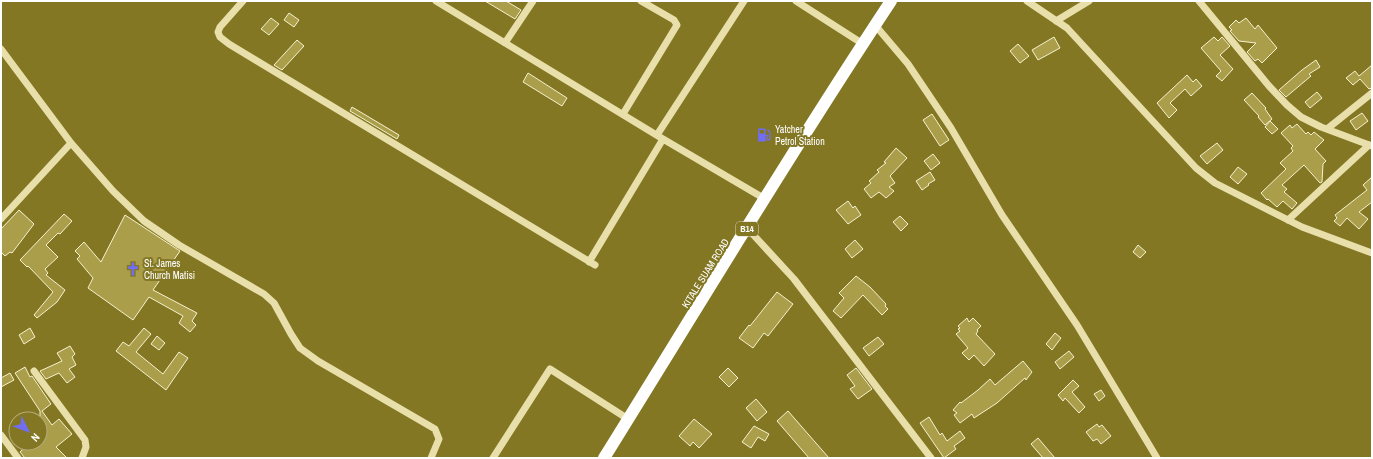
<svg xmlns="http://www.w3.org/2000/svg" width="1373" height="459" font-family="'Archivo Narrow',sans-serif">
<rect width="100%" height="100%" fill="#837723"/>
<!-- building -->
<path fill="#ab9e4b" stroke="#f6f1cf" d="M485,1H506L521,10L515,19Z
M289,13L299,20L294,27L284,20Z
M271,18L279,24L269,35L261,29Z
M1246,18L1255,29L1258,25L1277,48L1262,63L1258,59L1255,61L1247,52L1256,43L1239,41L1230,31L1232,30L1229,27L1236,20L1239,23Z
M1054,37L1060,48L1038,60L1032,50Z
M1214,37L1218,41L1222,37L1230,46L1220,55L1233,69L1222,81L1216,76L1221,71L1201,48Z
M297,40L304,46L282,70L274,65Z
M1018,44L1029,56L1020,63L1010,51Z
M1316,60L1320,67L1309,74L1311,76L1286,97L1279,90L1302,70Z
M1372,65V88L1369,89L1360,79L1353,85L1346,78L1355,71L1359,76Z
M528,73L567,98L562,106L523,82Z
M1187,75L1193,82L1196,79L1202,86L1191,96L1185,89L1170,103L1177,110L1169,118L1157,103Z
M1317,92L1322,98L1310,108L1305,102Z
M1252,93L1266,108L1265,109L1272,119L1265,125L1258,117L1259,116L1244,100Z
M352,107L399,135L397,139L350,111Z
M1362,113L1368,121L1356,130L1350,121Z
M932,114L949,140L940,146L923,120Z
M1270,121L1278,129L1272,134L1265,127Z
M1297,124L1306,134L1308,132L1311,135L1314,132L1324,140L1315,149L1326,161L1323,164L1322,182L1320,183L1304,165L1282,185L1287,189L1284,192L1297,203L1292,209L1283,201L1277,207L1268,199L1267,200L1261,193L1286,169L1280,163L1293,151L1291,148L1293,146L1281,133L1290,125L1292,128Z
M1217,143L1223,150L1207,164L1200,156Z
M896,148L907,158L890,176L895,183L889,187L894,191L886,198L879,192L871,198L864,189L871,183L869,181L879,172L877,170L886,163L884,162Z
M933,154L940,163L931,170L924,161Z
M1238,167L1247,174L1238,184L1230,177Z
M930,172L935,180L928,184L929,185L922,190L916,181Z
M1372,177V202L1359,212L1368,219L1359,229L1347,218L1340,226L1334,221L1337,218L1335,215L1367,190L1363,185Z
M848,201L853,208L855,206L861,215L848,224L836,210Z
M19,210L34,224L12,253L10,252L5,256L1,252V229Z
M64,214L72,221L60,234L58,233L46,245L58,257L45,269L48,273L46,275L65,290L57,302L37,318L34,315L53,292L28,266L27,267L20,260Z
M125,215L180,251L153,290L197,313L192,321L196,325L190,332L179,323L183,316L149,297L133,320L88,288L93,278L77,259L80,256L75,251L84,242L101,262Z
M900,216L908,224L901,231L893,222Z
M855,240L863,249L852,258L845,249Z
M1138,245L1146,252L1140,258L1133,252Z
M856,276L870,287L886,304L885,306L888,309L882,315L863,295L841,318L833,311L844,298L839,293Z
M777,292L793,304L768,336L764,333L753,348L739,338L749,325L750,326Z
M967,318L969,322L973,318L981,326L977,330L978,331L976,334L995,354L984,366L974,355L969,360L962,353L968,348L956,334L960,331L958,329L960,328L958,326Z
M30,328L35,337L24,344L19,335Z
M144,328L151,334L136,352L163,374L179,352L188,358L166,390L116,351L123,342L129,346Z
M1055,333L1061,338L1052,350L1046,344Z
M157,336L165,343L159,350L151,344Z
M878,337L884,344L869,356L863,348Z
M70,346L75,354L72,357L76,365L69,369L75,377L67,383L59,373L46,379L40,371L62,361L57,353Z
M1069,351L1074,357L1060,369L1055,362Z
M1023,361L1032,372L1026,380L1025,378L997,403L974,418L972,414L960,423L954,415L957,413L953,410L960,402L961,403L978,390L990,379L995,385Z
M25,367L30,377L32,376L51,404L42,411L52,425L59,419L72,434L56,447L67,458H25L20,452L30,443H40V411L15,373Z
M728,368L738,378L729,387L719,377Z
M856,368L872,389L858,399L850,389L855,386L847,375Z
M10,373L14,380L1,387V378Z
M1073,380L1079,386L1072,392L1085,407L1079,413L1065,398L1063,401L1058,395Z
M1101,390L1105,396L1099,401L1094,394Z
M756,399L767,412L757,421L746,408Z
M788,411L829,458H809L777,421Z
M929,417L940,435L942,433L947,441L960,431L965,438L954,446L956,449L944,458L920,423Z
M694,419L712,434L699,448L693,442L690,446L679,436Z
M1097,424L1099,427L1102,425L1111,436L1101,444L1097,439L1093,441L1086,432Z
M754,426L769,434L765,441L758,437L751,448L742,442Z
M1038,438L1055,458H1043L1031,444Z"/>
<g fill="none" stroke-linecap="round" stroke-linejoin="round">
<!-- minor -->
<path stroke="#e8dfab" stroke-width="7" d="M243,1L220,27L218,32L220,37L229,44L595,265
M436,1L663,139L765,199
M796,1L863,44
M1027,1L1067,28L1196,168L1215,183L1302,227L1372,253
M1199,1L1269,86L1287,105L1301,117L1321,127L1372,146
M1056,21L1089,1
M875,25L908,64L951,128L1002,215L1077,325L1157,458
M505,43L533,1
M1,49L71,143L113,191L144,221L179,245L264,294L274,303L291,334L300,348L318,361L435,429L439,439L431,458
M623,114L677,25L674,20L641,1
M1327,129L1372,93
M657,135L744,1
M1,219L71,143
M1288,220L1369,145
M747,228L794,279L931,458
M589,262L663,139
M34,371L85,440L86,447L82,458
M1,435L18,458
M493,458L550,369L628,419"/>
<!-- highway -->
<path stroke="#fff" stroke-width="12" d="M604,458C699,305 792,151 891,1"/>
</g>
<!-- icons -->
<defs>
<g id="fuel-bare" transform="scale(1.08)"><path d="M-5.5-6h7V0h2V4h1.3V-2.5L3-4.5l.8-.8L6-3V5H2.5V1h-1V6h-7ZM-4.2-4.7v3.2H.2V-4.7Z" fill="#716ef3" stroke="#837723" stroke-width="2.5" paint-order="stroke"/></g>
<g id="church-bare" transform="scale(1.08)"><path d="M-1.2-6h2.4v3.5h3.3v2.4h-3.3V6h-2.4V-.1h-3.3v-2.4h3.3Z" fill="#716ef3" stroke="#837723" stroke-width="2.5" paint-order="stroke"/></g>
</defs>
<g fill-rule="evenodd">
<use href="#fuel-bare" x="764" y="135"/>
<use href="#church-bare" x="133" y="269"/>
</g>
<g text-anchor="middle" stroke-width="4" stroke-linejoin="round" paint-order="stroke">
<!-- shield labels -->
<rect fill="#837723" stroke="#dad6bd" stroke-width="1" x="736" y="222" width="22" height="14" rx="3"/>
<g font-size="9" font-weight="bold" fill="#fff">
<text x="747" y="232">B14</text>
</g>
<!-- poi labels -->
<g font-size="10" fill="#fff" stroke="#837723" text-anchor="start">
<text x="775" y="133">Yatcher<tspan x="775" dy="12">Petrol Station</tspan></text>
<text x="144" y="267">St. James<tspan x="144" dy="12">Church Matisi</tspan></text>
</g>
<!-- street labels -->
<g font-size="10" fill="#fff" stroke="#837723">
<text transform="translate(705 273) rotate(-58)" y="4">KITALE SUAM ROAD</text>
</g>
</g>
<!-- border -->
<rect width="1373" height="459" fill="none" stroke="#ffffff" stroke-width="4"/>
<!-- north arrow -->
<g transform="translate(28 431) rotate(132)"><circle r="19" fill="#837723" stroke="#b5ad7b"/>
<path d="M0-3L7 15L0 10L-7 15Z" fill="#716ef3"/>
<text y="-6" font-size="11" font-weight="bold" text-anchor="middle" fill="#ffffff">N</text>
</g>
</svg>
